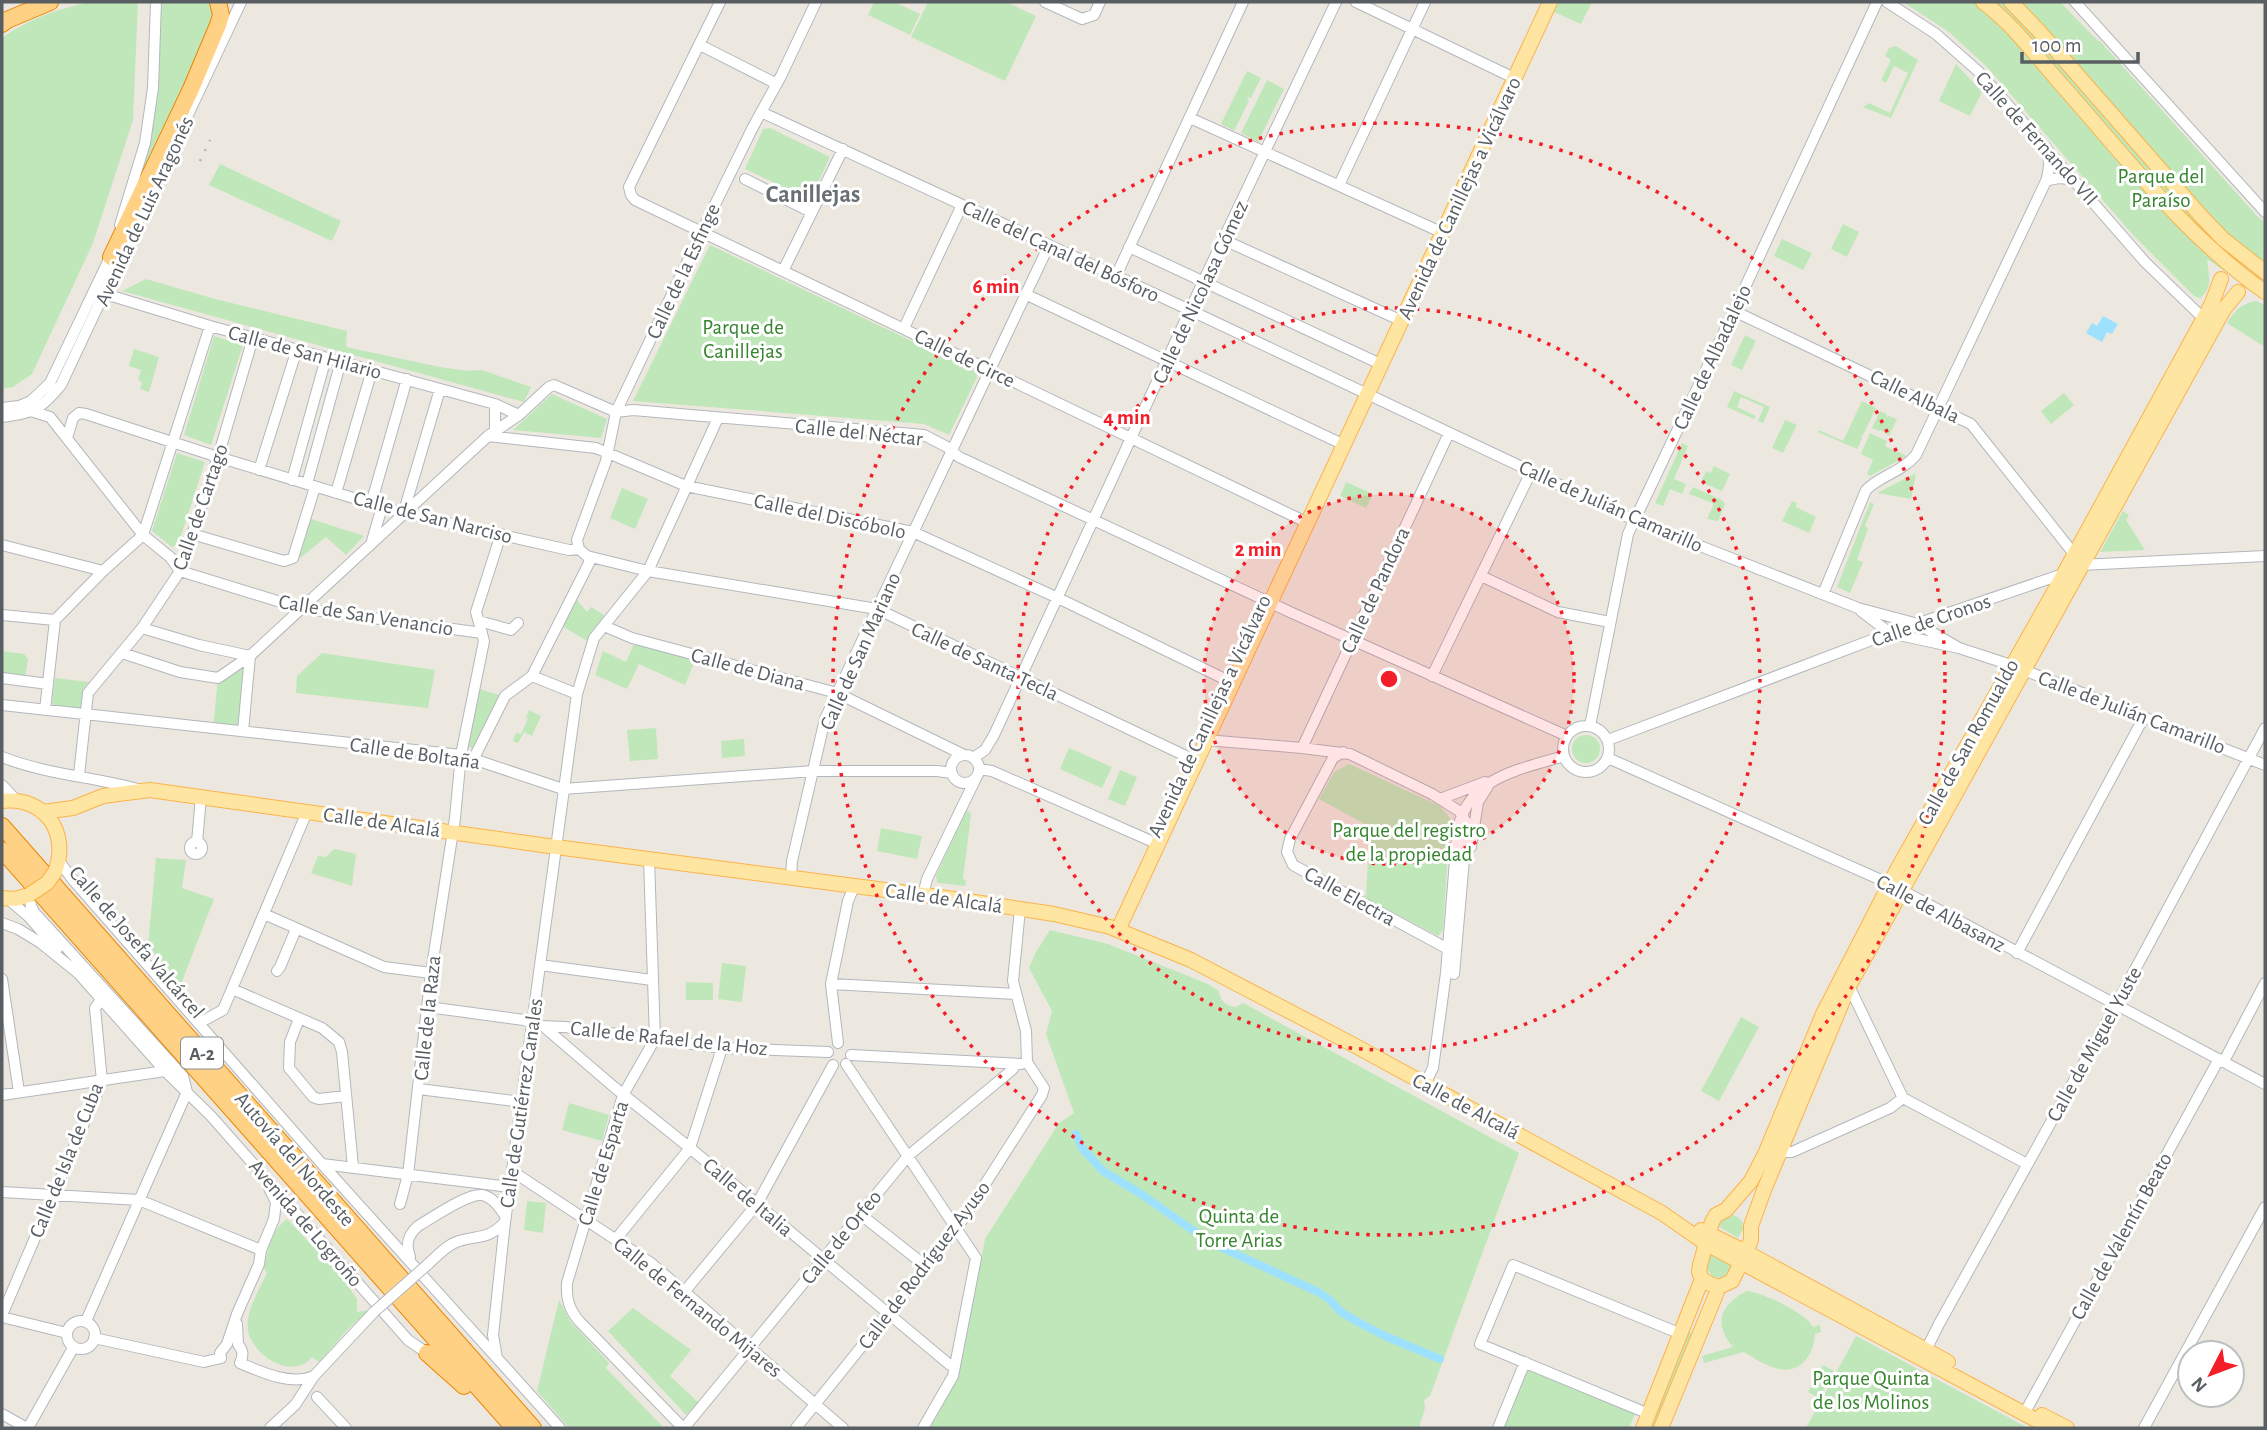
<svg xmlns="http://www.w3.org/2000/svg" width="2267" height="1430" font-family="'Alegreya Sans',sans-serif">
<rect width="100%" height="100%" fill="#ede8df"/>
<!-- green -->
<path fill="#bfe7ba" d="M90,2H138L133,120L93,243L32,374L13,387L2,389V38C26,20 60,8 90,2Z
M158,2H211L216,17L133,197L141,169Z
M874,2H894L920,14L910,35L868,15Z
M928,2H1006L1036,16L1005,81L911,37Z
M1559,2H1592L1581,24L1554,12Z
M1903,2H2060L2099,42L2098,39L2257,216L2265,222V299L2207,259C2208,273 2214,288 2200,298L2194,296L2134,236L1988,68L1949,32Z
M1896,46L1918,60L1891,118L1863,107L1869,103L1890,113L1908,73L1894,66L1886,83L1881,80L1891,60L1885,56L1889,48Z
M1956,64L1982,92L1970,116L1939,101Z
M1247,71L1261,78L1251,98L1248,97L1247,99L1249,101L1234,131L1221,124Z
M1267,80L1284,89L1258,142L1241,133Z
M770,128L830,157L810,200L745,169L763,129Z
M220,164L341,221L332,241L209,185Z
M1843,224L1859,232L1847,257L1831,249Z
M1782,239L1812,253L1803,270L1774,256Z
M710,245L979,373L949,435L924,424L633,401Z
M146,279L215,299L347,331L346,347L440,367L468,371L482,370L531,387L524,402L122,291Z
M2256,301L2265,305V347L2227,323C2235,310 2241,304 2256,301Z
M1745,335L1756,341L1742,370L1731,365Z
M214,336L243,345L211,445L184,435Z
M134,349L159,357L149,392L140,389L142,382L138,380L141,370L129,366Z
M1734,391L1770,407L1763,423L1758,421L1764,407L1741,397L1737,407L1756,416L1754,419L1727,407Z
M2064,393L2074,405L2051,424L2041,411Z
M552,394L607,419L601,438L513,430Z
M1862,401L1876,408L1862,437L1860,436L1862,439L1857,449L1818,432L1819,430L1843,441Z
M1880,411L1887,414L1886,417L1889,416L1897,419L1889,436L1881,430L1880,431L1872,428Z
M1785,420L1797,425L1783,453L1772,448Z
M1870,433L1887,441L1885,446L1907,456L1870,476L1867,474L1873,460L1861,454Z
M1682,443L1688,446L1674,479L1686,484L1682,494L1670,489L1663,506L1655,503Z
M177,453L205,462L178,545L172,547L152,531Z
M1714,466L1730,474L1722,491L1701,482L1706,471L1711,473Z
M1916,473L1911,499L1877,493Z
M1346,482L1373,494L1366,508L1340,496Z
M1693,487L1722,500L1725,504L1718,521L1707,519L1713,506V503L1689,494Z
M622,488L648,499L635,529L610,518Z
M1792,501L1797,503L1796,507L1816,517L1809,533L1782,521Z
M1870,502L1874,504L1865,526L1868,528L1857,560L1863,562L1850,593L1837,587Z
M2123,511L2129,515L2126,520L2145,550L2100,552Z
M311,519L364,536L346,555L326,537L299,559Z
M576,599L587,612L591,607L604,615L589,642L560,625Z
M634,644L695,660L685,685L639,664L627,689L595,675L603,651L626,662Z
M2,651L24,654L28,659L25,679L2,676Z
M322,653L435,670L428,708L296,693L297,676Z
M250,656L243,731L213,729L218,678Z
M55,678L89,682L83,689L82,708L55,707L52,703Z
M480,689L499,695L476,747L471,748L467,744Z
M529,710L541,716L532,736L524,732L518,743L513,741L516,733L521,734L528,719L526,718Z
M656,728L658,759L630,761L627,730Z
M1572 749a14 14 0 1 1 28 0a14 14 0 1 1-28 0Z
M744,739L745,756L722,758L721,741Z
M1069,748L1112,767L1102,788L1060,769Z
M1349,764L1440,806L1450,818L1443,930L1438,936L1364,897L1366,894L1370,827L1319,799L1334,772Z
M1120,770L1137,777L1125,806L1108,799Z
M966,810L970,812L971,815L963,879L966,880L965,886L939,883L937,882L936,876Z
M881,828L922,836L917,859L877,851Z
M334,849L356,854L352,886L311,873L318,856L326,857Z
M156,858L186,860L182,888L214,899L181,984L148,946Z
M1050,930L1108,944L1208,984L1219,991C1220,1001 1226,1006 1236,1007L1243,1003L1519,1153L1430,1396L1424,1400L1425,1408L1419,1428H1403L1398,1426L1394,1428H930L959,1373L985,1239L1059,1123L1074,1113L1046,1034L1052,1011L1029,968L1036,952Z
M722,963L746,966L742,1002L718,999Z
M686,982L713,983V1000H686Z
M1741,1017L1759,1027L1719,1101L1701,1091Z
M569,1103L609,1115L602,1141L562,1130Z
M527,1201L546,1203L543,1233L524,1230Z
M1727,1215C1736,1214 1743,1219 1744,1228L1738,1238L1718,1226Z
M287,1219L343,1278L357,1299V1312L369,1310L348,1329L319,1362L312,1357C293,1381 253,1356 248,1331C245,1312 259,1290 267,1273L264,1268C269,1248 270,1232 287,1219Z
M1712,1254L1730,1262L1731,1270L1722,1278L1713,1277L1705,1267L1708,1258Z
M1747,1291C1761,1292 1807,1313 1813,1327L1820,1325L1821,1332L1815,1334C1814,1356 1799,1376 1775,1368C1764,1365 1754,1358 1744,1352L1704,1363L1702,1356L1733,1347C1713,1324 1720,1304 1747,1291Z
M559,1300L570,1321L609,1363L606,1368L664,1428H569L537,1391Z
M633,1308L691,1350L670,1376L699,1403L686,1415L608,1331Z
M1689,1332L1693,1335L1656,1428H1646L1686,1333Z
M1856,1336L2028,1428H1806Z
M1823,1365L1834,1371L1819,1398L1808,1392Z
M1527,1367L1636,1412L1629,1428H1502Z"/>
<!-- water -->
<path fill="#9de1ff" d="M2103,316L2118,324L2112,334L2107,332L2102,342L2086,333L2092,323L2097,326Z"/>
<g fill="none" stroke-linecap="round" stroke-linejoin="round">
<!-- canal -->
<path stroke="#9de1ff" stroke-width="8" d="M1076,1134L1082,1148L1103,1171L1141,1194L1185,1225L1214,1244L1318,1292L1330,1300L1341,1312L1358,1322L1385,1336L1440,1359"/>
<!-- minor casing -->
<g stroke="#b3b7bc" stroke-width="12">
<path id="minor" d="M720,2L629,187L631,195L635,200L1308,523
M1045,2L1082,19L1094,15L1100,2
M1356,2L1514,78
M1887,2L1936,34L1979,72L2145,262L2203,318
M2075,2L2265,212
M700,45L777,84
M761,112L1181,306L1634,520L1858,608L1918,624L1959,648
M1190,118L1443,233
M745,179L811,212
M2046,181C2058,177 2065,177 2076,183
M1339,185L1425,2
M120,225L145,143L153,88L156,2
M1224,240L1402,321
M1129,247L1374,361
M783,271L843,149
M1116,276L1243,2
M102,293L210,326L495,404L519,415
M1025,294L1338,442
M1734,311L1971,424L2078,559
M904,328L962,205
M2,408L19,406L31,401L50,383L113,251
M34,412L50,417L143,535L170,557L180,571L300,608L482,633
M2,417C35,412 39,411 61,385L241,2
M495,431V404
M488,436L596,448L686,486L913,532L1058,598L1233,683
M67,438L73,418L79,413L86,414L218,457L403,513L569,550L579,549L587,556L648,571L877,609L1190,758
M259,470L297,349
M292,480L326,358
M307,484L341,361
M336,493L372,370
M371,504L407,379
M404,511L440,389
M192,534L284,561L293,558L315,487
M143,535L210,326
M372,541L382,507
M2,545L103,571
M579,549L577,540L606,461L616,412L702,231L753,127L781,76L816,2
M2080,565L2265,556
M1481,576L1558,612L1610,622
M1823,594L1866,490C1881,475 1902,472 1916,455L2046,181C2050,168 2050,159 2046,147
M1861,611L1890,633L1959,648L2011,665L2265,765
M2,615L55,620L103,571L143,535
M479,621L511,630L518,623
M604,626L632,638L837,693L964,755
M142,628L199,645L250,656
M122,653L180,672L218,678L250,656L488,436L519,415L549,387L554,385L616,412L633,410L924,435L947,447L959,457L1290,612L1567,736
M532,676L577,694
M1432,676L1531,472
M2,678L48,684
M2,705L461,755L563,789L814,771H937L952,773
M45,710L55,620
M1563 749a23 23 0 1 1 46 0a23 23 0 1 1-46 0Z
M1590,726L1628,534L1734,311L1877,2
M243,731L250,656
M1206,740L1302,748L1350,754L1432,794L1459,811L1466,822V836L1454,974
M1608,740L1890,633L2066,573
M1302,748L1449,433
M1343,752L1333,758L1290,839L1287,852L1293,865L1448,949
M951 769a14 14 0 1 1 28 0a14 14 0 1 1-28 0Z
M2,757C45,774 93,777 138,789
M474,758L505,696L532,676L590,561L587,556
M973,758L985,750L994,735L1203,282L1336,2
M1608,758L1890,884L2265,1084
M979,769L992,771L1151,841
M79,775L88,693L142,628L180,571L218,457L253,338
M2,785L16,800
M1440,799L1485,782
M190 848a6 6 0 1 1 12 0a6 6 0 1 1-12 0Z
M197,842L201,797
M1471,847L1478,802L1488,786
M649,858L655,1039L623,1095L567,1283C566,1299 569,1309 579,1321L683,1428
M59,861L73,880L322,1164L560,1428
M791,877L792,861L825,719L1049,245
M29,895L31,906L34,912L183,1076L187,1092L86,1321
M923,895L927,879L977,776
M8,899L29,917L57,949
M264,914L384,967L431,973
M2,923L18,929L41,943L78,973L165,1071L211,1116L408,1340L427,1353
M2017,953L2144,717
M540,965L652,980
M277,971L280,967L296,929
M2,979L19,1092
M831,984L1016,994
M1849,986L1903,1098
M232,989L322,1028L339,1042L342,1052L353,1167
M428,1007L524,1020L539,1026L565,1027L722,1048L828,1052
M299,1019L290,1042L289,1068L313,1097L319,1099L346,1096
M199,1023L223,1010L307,812
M543,1026L614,1087L690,1148L950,1365H955
M838,1043L831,984L848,901L854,887
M851,1055L1021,1064
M2224,1061L2265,983
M846,1064L976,1258L953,1376L923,1428
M1425,1084L1433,1068L1446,973L1457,835C1464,778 1518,770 1564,756
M419,1089L522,1102
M2,1095L165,1071
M1780,1152H1792L1890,1108L1903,1098L2027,1164
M322,1164L510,1187
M512,1171L651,1263L843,1428
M2,1192L139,1200L261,1250
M400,1204L408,1175L431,973L455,818L461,755L484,641L476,612L501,534
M860,1214L927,1267
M616,1239L690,1148L722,1048
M410,1257C405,1244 408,1235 418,1226C432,1218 467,1193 482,1195C493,1197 500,1208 506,1217
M427,1265C436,1257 446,1245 459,1241C479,1235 488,1240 505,1222
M685,1291L757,1204L833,1065
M2,1315L102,1081L95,1008L101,1000
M2,1317L67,1333
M67 1335a14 14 0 1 1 28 0a14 14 0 1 1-28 0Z
M237,1324L238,1344C243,1351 244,1355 240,1363
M94,1338L204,1362L221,1358
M1926,1356V1350L1939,1324L2116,1005L2265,728
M221,1358L220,1353L227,1344L237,1314L259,1264L261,1250L274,1219L276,1202L268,1186
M497,1358L493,1335L505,1222L577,694L594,638L648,571L718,418
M240,1363C261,1372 291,1386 314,1376
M317,1397L346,1428
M2,1414L27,1428
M1649,1414L1480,1344L1513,1265L1681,1334
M2024,1414L2219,1059
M28,1428L73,1348
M270,1428L295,1405L314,1376L374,1312
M684,1428L908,1156L1012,1070L1016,1064
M796,1428L957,1228L1042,1095L1044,1088L1027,1062L1026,1031L1013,981L1020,909
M1498,1428L1525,1362
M2144,1428L2265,1207"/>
</g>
<!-- major casing -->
<g stroke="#fab34b" stroke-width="16">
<path id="major" d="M1983,2C2012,23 2036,56 2060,83C2125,156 2185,236 2265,292
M2011,2L2039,31L2201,216L2223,239L2265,272
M2,801C45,796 70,833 55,872
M42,812L73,808L103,796L150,790L556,847L962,900L1054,914L1110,927L1191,960L1350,1043L1662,1213L1705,1243L2051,1428
M2,898L15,899L29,895
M1118,930L1550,2
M1701,1230L1746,1252L1948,1362
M1702,1279L1710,1284L1719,1287L1732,1281L1746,1252L1751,1240V1226L1764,1190L1849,986L2224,309L2238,292
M2042,1415L2067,1428
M1643,1428L1702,1279L1699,1272L1700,1265L1712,1222L1716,1215L1726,1210L1751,1181L1765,1154L1823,1014L1898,868L2055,590L2212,303L2221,279
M1661,1428L1719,1287"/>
</g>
<!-- highway casing -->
<g stroke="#ec8500" stroke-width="18">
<path id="highway" d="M2,24L7,20L50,2
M111,257L191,89L218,25L221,15L218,2
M2,826L533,1428
M2,850L514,1428
M427,1353L464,1386"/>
</g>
<!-- minor -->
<use href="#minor" stroke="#fff" stroke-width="10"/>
<!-- major -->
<use href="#major" stroke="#ffe5a2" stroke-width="14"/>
<!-- highway -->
<use href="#highway" stroke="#ffd184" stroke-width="16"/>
<!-- rail -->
<path stroke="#b0b1b2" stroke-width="2.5" stroke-dasharray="2 9" stroke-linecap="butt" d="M200,161L210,140"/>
<!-- minor-bridge casing -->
<g stroke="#b3b7bc" stroke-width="12" stroke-linecap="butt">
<path id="minor-bridge" d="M374,1312L427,1265"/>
</g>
<!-- major-bridge casing -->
<g stroke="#fab34b" stroke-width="16" stroke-linecap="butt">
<path id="major-bridge" d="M29,895L47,883L55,872"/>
</g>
<!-- minor-bridge -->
<use href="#minor-bridge" stroke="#fff" stroke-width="10"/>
<!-- major-bridge -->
<use href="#major-bridge" stroke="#ffe5a2" stroke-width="14"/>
</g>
<!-- distance rings -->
<circle cx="1389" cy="679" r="185" fill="#f41e28" fill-opacity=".12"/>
<g fill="none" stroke="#f41e28" stroke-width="3.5" stroke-dasharray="3.5 7">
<circle cx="1389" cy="679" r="185"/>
<circle cx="1389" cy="679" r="371"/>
<circle cx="1389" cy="679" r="556"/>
</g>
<g text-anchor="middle" stroke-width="6" stroke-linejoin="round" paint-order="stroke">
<!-- shield labels -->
<rect fill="#fff" stroke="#8a8e91" stroke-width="2" x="181" y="1037.5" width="42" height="31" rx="5"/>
<g font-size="19" font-weight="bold" fill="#585e62">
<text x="202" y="1060">A-2</text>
</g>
<!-- street labels -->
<g font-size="21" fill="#585e62" stroke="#fff">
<text transform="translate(2037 138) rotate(48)" y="7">Calle de Fernando VII</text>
<text transform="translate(1459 198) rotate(-65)" y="7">Avenida de Canillejas a Vicálvaro</text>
<text transform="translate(144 211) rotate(-65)" y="7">Avenida de Luis Aragonés</text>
<text transform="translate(1061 251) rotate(25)" y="7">Calle del Canal del Bósforo</text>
<text transform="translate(683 271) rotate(-65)" y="7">Calle de la Esfinge</text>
<text transform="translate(1200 292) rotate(-65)" y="7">Calle de Nicolasa Gómez</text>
<text transform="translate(305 352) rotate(15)" y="7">Calle de San Hilario</text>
<text transform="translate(1712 357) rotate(-65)" y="7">Calle de Albadalejo</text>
<text transform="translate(965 358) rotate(26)" y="7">Calle de Circe</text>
<text transform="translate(1915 396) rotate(26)" y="7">Calle Albala</text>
<text transform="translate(859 432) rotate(6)" y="7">Calle del Néctar</text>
<text transform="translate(1611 506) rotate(24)" y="7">Calle de Julián Camarillo</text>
<text transform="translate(200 507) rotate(-71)" y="7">Calle de Cartago</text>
<text transform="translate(830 516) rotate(12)" y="7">Calle del Discóbolo</text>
<text transform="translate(433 517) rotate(14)" y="7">Calle de San Narciso</text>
<text transform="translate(1375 590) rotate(-65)" y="7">Calle de Pandora</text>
<text transform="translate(366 615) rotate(9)" y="7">Calle de San Venancio</text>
<text transform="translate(1931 620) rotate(-19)" y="7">Calle de Cronos</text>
<text transform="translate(860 651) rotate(-66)" y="7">Calle de San Mariano</text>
<text transform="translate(985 661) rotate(25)" y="7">Calle de Santa Tecla</text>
<text transform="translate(748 669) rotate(15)" y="7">Calle de Diana</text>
<text transform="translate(2132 712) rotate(21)" y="7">Calle de Julián Camarillo</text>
<text transform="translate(1209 716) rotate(-65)" y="7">Avenida de Canillejas a Vicálvaro</text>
<text transform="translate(1968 742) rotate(-61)" y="7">Calle de San Romualdo</text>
<text transform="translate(415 753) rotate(8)" y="7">Calle de Boltaña</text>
<text transform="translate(382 822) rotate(8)" y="7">Calle de Alcalá</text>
<text transform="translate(1350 896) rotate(29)" y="7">Calle Electra</text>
<text transform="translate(944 898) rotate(8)" y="7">Calle de Alcalá</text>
<text transform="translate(1941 913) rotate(28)" y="7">Calle de Albasanz</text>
<text transform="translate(137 942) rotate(49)" y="7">Calle de Josefa Valcárcel</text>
<text transform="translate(427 1018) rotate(-84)" y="7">Calle de la Raza</text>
<text transform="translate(669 1038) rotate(6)" y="7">Calle de Rafael de la Hoz</text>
<text transform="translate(2094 1044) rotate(-61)" y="7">Calle de Miguel Yuste</text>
<text transform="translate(521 1103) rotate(-82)" y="7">Calle de Gutiérrez Canales</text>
<text transform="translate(1466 1106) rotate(28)" y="7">Calle de Alcalá</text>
<text transform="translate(295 1159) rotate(49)" y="7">Autovía del Nordeste</text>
<text transform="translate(66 1160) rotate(-68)" y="7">Calle de Isla de Cuba</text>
<text transform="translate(603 1163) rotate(-73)" y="7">Calle de Esparta</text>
<text transform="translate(748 1197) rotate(40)" y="7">Calle de Italia</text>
<text transform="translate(306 1223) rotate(49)" y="7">Avenida de Logroño</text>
<text transform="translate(2121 1236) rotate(-61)" y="7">Calle de Valentín Beato</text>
<text transform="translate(841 1237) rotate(-51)" y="7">Calle de Orfeo</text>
<text transform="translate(924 1265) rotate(-53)" y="7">Calle de Rodríguez Ayuso</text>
<text transform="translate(698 1307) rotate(39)" y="7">Calle de Fernando Mijares</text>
</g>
<!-- park labels -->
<g font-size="21" fill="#35842e" stroke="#fff">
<text x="2161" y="183">Parque del<tspan x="2161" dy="24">Paraíso</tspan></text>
<text x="743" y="334">Parque de<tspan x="743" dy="24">Canillejas</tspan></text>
<text x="1409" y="837">Parque del registro<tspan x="1409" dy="24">de la propiedad</tspan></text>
<text x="1239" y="1223">Quinta de<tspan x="1239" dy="24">Torre Arias</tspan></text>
<text x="1871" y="1385">Parque Quinta<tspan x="1871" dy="24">de los Molinos</tspan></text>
</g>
<!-- quarter labels -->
<g font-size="24" font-weight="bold" fill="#697074" stroke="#fff">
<text x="813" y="202">Canillejas</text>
</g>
</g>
<circle cx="1389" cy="679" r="10" fill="#f41e28" stroke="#fff" stroke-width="3.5"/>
<g font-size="21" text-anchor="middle" font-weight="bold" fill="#f41e28" stroke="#fff" stroke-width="6" stroke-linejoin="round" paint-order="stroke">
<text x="996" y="293">6 min</text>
<text x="1127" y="424">4 min</text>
<text x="1258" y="556">2 min</text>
</g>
<!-- border -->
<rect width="2267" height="1430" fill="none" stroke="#585e62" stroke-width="7"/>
<!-- north arrow -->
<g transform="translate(2211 1374) rotate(228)"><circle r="33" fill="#ffffff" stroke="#bcbfc0" stroke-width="2"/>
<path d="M0-5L12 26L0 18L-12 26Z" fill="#f41e28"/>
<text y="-10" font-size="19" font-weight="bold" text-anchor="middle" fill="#585e62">N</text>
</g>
<!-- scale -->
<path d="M2022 52v10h116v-10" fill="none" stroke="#585e62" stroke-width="3.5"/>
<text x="2032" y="52" font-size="21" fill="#585e62" stroke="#ffffff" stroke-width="5" paint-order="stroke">100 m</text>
</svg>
